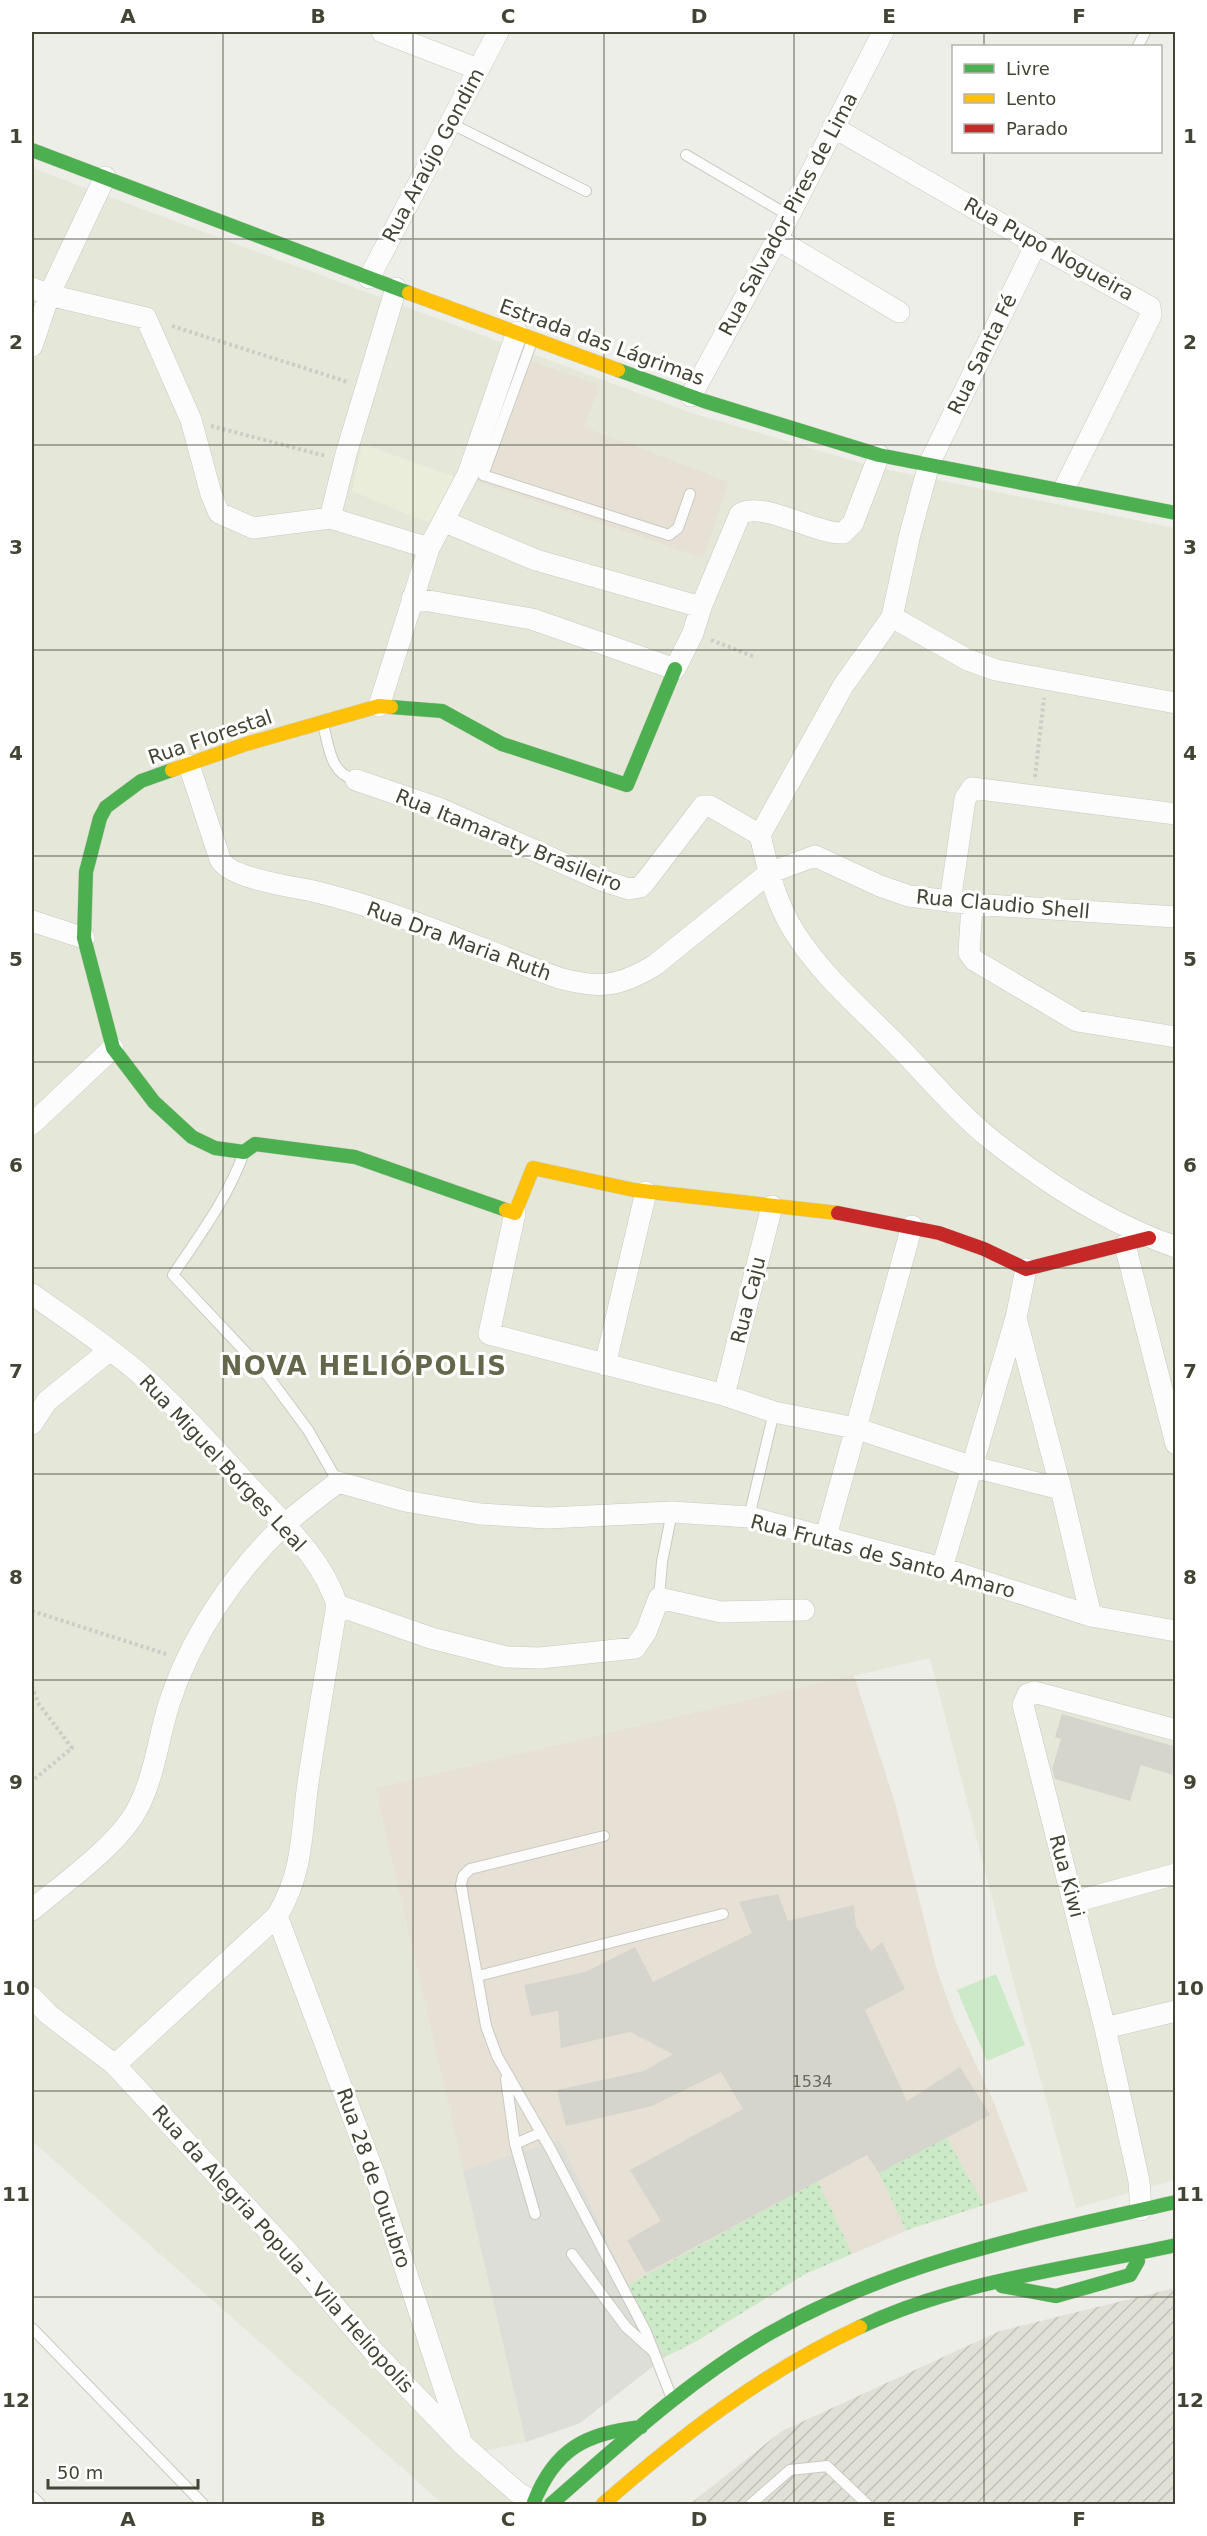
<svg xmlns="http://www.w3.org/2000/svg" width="1207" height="2536" font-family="'DejaVu Sans',sans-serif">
<defs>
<pattern id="industrial-furrows" width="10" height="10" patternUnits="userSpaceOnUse" patternTransform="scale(1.5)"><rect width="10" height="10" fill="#e0e0d7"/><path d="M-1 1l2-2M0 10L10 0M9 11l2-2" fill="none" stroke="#c1c1b9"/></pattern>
<pattern id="garden-dots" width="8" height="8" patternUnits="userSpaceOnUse" patternTransform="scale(1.5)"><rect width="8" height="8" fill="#cceac7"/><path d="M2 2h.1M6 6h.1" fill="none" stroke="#b0caac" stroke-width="1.8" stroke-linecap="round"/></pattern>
</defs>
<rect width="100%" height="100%" fill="#eeeee8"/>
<!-- residential -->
<path fill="#e5e7d9" d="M32,168L692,413L874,467L1175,528V2180L1076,2208L1018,1999L930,1658L375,1788L526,2442L484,2451L522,2504H443L32,2141Z"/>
<!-- industrial -->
<path fill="url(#industrial-furrows)" d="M1175,2288V2504H690L782,2431L1000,2331Z"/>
<!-- education -->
<path fill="#eaedda" d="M362,444L456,477L431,524L352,491Z"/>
<!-- medical -->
<path fill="#e7e1d5" d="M515,356L600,385L584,427L729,482L703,558L475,481Z
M854,1675L895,1803L937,1970L955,2020L992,2098L1028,2191L913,2228L805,2274L695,2342L665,2357L580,2423L526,2442L375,1788Z"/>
<!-- garden -->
<path fill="url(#garden-dots)" d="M946,2137L984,2205L906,2230L879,2173Z
M818,2181L852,2254L805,2274L695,2342L665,2357L628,2285Z"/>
<!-- pitch -->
<path fill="#cceac7" d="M996,1974L1025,2045L987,2061L957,1990Z"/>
<!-- parking -->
<path fill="#ddded8" d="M560,2140L650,2332L665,2357L580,2423L526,2442L463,2171Z"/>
<!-- building -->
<path fill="#d5d5cd" d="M1062,1714L1176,1747V1776L1141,1765L1130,1801L1055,1779L1052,1769L1061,1739L1055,1737Z
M778,1894L788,1921L854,1905L856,1926L871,1951L882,1942L905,1989L865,2010L907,2101L960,2067L990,2115L879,2173L867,2155L646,2273L627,2240L661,2221L630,2170L743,2109L721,2072L652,2106L566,2126L557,2090L644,2071L673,2054L630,2032L561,2048L558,2011L531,2016L524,1985L585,1972L635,1947L653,1982L752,1933L739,1902Z"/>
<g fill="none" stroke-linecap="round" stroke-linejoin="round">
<!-- lane casing -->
<g stroke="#c9cac2" stroke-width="12">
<path id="lane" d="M1138,46L1145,32
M450,123L586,191
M686,155L788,215
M532,341L483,475L669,535L678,528L690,494
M323,724C329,747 330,774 356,780
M243,1155C227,1199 199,1236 173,1275L268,1376L308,1430L338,1482
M749,1517L774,1412
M659,1598L662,1562L672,1512
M604,1836L470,1869L463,1876L461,1885L486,2026L497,2056L551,2150L646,2332L671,2396
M478,1976L723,1914
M506,2079L515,2144L535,2214
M515,2144L540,2133
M572,2254L626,2327L654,2352
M32,2328L203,2504
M32,2496L40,2504
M751,2504L790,2470L827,2466L867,2504"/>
</g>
<!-- street casing -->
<g stroke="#c9cac2" stroke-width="22">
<path id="street" d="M382,32L478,69
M833,127L1036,244L1150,307L1151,315L1064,489
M777,239L899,312
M1036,244L929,464L910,534L892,617L843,686L760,835C768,869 775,902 795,933C821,974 858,1006 892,1040C924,1072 953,1108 988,1137C1043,1181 1109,1224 1176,1247
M369,278L498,32
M32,288L49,295L146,318L191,420L211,494L219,513L253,528L330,518L429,548
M32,346L49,295L105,177
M691,396L777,239L883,32
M330,518L346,454L396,288
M443,521L536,560L701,607
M412,598L532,619L675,669L693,633L701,607L740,514C762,500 817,535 843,533L853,523L879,455
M892,617L968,660L996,670L1176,703
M379,706L429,548L468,474L517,332
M189,765L220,859C228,878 293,887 313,891C397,911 478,948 559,978C599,989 619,987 655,965L769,873L815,856L880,886L909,896L972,904L1176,917
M356,780L441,809L601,880L629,889L640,887L645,882L703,806H710L760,835
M950,902L965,799L972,788L1176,814
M972,904L969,953L974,960L1077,1021L1176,1037
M32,921L84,938
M32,1124L113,1048
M515,1213L489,1334L724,1395L774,1412L855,1428L970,1466L1061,1489
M1125,1245L1176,1444
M32,1294C68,1320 105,1344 139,1373C182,1411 221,1456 260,1498C290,1530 324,1563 337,1605C327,1664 317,1723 308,1783C301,1832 304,1871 277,1916L115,2065
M1016,1318L1061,1489L1091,1616
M605,1365L646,1192
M724,1395L772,1206
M32,1424L47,1401L110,1350
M826,1536L912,1226
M942,1568L1016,1318L1026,1269
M337,1605L431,1638L506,1657L540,1658L635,1648L646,1632L659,1598L721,1612L804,1610
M1074,1902L1176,1874
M32,1910C63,1884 115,1847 135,1813C154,1781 158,1739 169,1704C190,1638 234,1573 284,1525C301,1510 320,1496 338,1482L405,1501L480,1514L548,1518L672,1512L749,1517L942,1568L1091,1616L1176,1631
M277,1916L375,2176L460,2437
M32,1997L48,2014L115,2065L289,2253L374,2352L462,2444L517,2492L534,2502
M1105,2028L1176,2011
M1141,2210L1139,2181L1105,2028L1023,1705L1028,1694L1034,1692L1176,1730"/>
</g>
<!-- fast casing -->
<g stroke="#cdcfc1" stroke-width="15">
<path id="fast" d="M32,150L409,293
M618,370L704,401L879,455L1176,513
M391,707L442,711L502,744L627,785L675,669
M172,770L141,781L106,807L100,818L86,872L84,938L113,1048L154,1102L192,1137L215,1148L244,1152L255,1144L355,1157L506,1210
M1002,2286L1056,2296L1130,2275L1138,2261
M860,2327C959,2280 1070,2269 1176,2245
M536,2504L534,2502C555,2449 586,2433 641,2427
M551,2504C621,2443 691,2378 772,2332C897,2261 1038,2233 1176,2202"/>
</g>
<!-- slow casing -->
<g stroke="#cdcfc1" stroke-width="15">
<path id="slow" d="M409,293L618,370
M172,770L246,744L379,706L391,707
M506,1210L515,1213L533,1168L634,1190L838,1213
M603,2504C683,2434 764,2372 860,2327"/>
</g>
<!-- jam casing -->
<g stroke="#cdcfc1" stroke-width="15">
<path id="jam" d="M838,1213L939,1233L984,1249L1026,1269L1149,1238"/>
</g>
<!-- path -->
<path stroke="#cccdc6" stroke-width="4" stroke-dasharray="3 3" stroke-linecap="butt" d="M172,326L348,382
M211,426L326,456
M711,640L755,657
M1035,777L1044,698
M32,1611L169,1655
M32,1686L38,1703L72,1748L32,1781"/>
<!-- lane -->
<use href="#lane" stroke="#fcfcfc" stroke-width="10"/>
<!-- street -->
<use href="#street" stroke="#fcfcfc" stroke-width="21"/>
<!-- fast -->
<use href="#fast" stroke="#4caf50" stroke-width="14"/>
<!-- slow -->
<use href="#slow" stroke="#ffc107" stroke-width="14"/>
<!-- jam -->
<use href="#jam" stroke="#c62828" stroke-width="14"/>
</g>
<!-- grid -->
<path fill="none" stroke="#434434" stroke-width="1.5" stroke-opacity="0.55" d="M223,32V2504M413,32V2504M604,32V2504M794,32V2504M984,32V46M984,152V2504M32,239H1176M32,445H1176M32,650H1176M32,856H1176M32,1062H1176M32,1268H1176M32,1474H1176M32,1680H1176M32,1886H1176M32,2091H1176M32,2297H1176"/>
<g text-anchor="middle" stroke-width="6" stroke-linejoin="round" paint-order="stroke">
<!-- number labels -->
<g font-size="16" fill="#696a5c">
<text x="812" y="2087">1534</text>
</g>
<!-- street labels -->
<g font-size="20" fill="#434434" stroke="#fff">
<text transform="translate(433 155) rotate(-62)" y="7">Rua Araújo Gondim</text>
<text transform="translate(788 214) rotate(-62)" y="7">Rua Salvador Pires de Lima</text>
<text transform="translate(1049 249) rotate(29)" y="7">Rua Pupo Nogueira</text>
<text transform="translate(602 342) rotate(20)" y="7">Estrada das Lágrimas</text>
<text transform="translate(982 354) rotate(-64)" y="7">Rua Santa Fé</text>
<text transform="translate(210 737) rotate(-19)" y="7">Rua Florestal</text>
<text transform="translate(509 840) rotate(22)" y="7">Rua Itamaraty Brasileiro</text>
<text transform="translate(1003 904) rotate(5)" y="7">Rua Claudio Shell</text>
<text transform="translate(459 941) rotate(20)" y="7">Rua Dra Maria Ruth</text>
<text transform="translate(748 1300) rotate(-76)" y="7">Rua Caju</text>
<text transform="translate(223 1463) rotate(47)" y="7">Rua Miguel Borges Leal</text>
<text transform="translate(883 1556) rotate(15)" y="7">Rua Frutas de Santo Amaro</text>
<text transform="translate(1067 1876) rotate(75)" y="7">Rua Kiwi</text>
<text transform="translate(374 2178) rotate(71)" y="7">Rua 28 de Outubro</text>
<text transform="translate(283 2249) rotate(48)" y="7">Rua da Alegria Popula - Vila Heliopolis</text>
</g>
<!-- district labels -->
<g font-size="26" font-weight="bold" letter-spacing="1.5" fill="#65674b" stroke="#fff">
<text x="364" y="1375">NOVA HELIÓPOLIS</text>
</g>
</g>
<!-- border -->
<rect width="1207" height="2536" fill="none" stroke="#ffffff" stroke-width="66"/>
<!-- legend -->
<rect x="952" y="45" width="210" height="108" fill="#ffffff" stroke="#b4b4ae" stroke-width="1.5"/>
<rect x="964" y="64" width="30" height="9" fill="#4caf50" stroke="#b4b4ae" stroke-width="1.5"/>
<text x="1006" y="75" font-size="18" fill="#434434">Livre</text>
<rect x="964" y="94" width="30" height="9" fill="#ffc107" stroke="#b4b4ae" stroke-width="1.5"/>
<text x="1006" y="105" font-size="18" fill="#434434">Lento</text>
<rect x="964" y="124" width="30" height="9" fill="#c62828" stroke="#b4b4ae" stroke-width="1.5"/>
<text x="1006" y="135" font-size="18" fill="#434434">Parado</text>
<!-- scale -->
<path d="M48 2479v9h150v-9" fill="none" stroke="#434434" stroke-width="3"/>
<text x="57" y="2479" font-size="18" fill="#434434" stroke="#ffffff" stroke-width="4.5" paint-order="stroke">50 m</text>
<rect x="33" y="33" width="1141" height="2470" fill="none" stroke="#434434" stroke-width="2"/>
<g font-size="20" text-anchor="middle" font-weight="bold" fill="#434434">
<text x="128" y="23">A</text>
<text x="318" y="23">B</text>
<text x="508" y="23">C</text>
<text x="699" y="23">D</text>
<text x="889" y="23">E</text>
<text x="1079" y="23">F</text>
<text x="16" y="143">1</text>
<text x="1190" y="143">1</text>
<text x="16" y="349">2</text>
<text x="1190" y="349">2</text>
<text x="16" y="554">3</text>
<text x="1190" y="554">3</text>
<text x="16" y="760">4</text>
<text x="1190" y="760">4</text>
<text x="16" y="966">5</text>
<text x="1190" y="966">5</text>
<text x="16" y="1172">6</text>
<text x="1190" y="1172">6</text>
<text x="16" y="1378">7</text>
<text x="1190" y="1378">7</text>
<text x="16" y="1584">8</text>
<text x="1190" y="1584">8</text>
<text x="16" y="1789">9</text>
<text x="1190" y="1789">9</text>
<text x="16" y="1995">10</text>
<text x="1190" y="1995">10</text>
<text x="16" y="2201">11</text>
<text x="1190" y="2201">11</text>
<text x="16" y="2407">12</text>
<text x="1190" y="2407">12</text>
<text x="128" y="2526">A</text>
<text x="318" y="2526">B</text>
<text x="508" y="2526">C</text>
<text x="699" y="2526">D</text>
<text x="889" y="2526">E</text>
<text x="1079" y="2526">F</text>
</g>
</svg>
